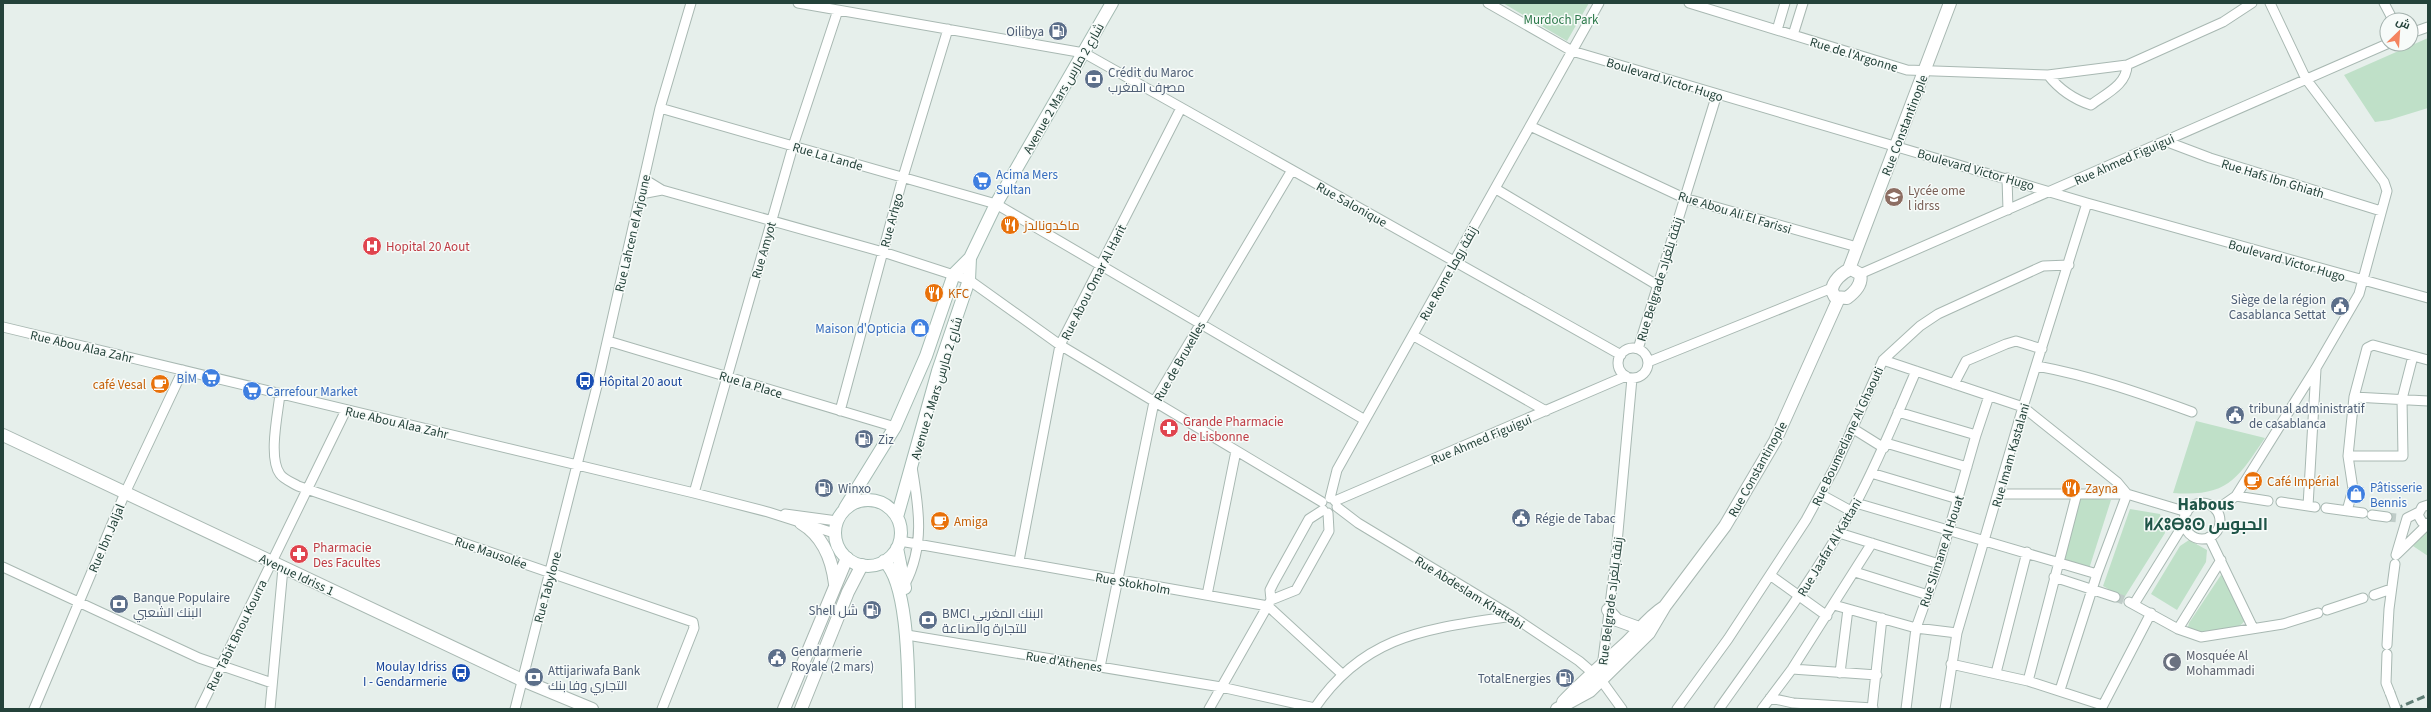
<svg xmlns="http://www.w3.org/2000/svg" width="2431" height="712" font-family="'Source Sans 3',Cairo,'Noto Sans Tifinagh',sans-serif">
<rect width="100%" height="100%" fill="#e6efeb"/>
<!-- green -->
<path fill="#bfe0c8" d="M1503,3H1589L1567,41Z
M2428,38V108L2389,120L2375,122L2344,75Z
M2196,421L2265,438C2237,479 2228,497 2173,493Z
M2078,496L2111,500L2089,569L2060,561Z
M2130,509L2160,514L2165,533L2124,598L2103,586Z
M2428,530V556L2413,546Z
M2189,540L2207,550L2206,562L2177,610L2151,594L2180,546Z
M2221,575L2227,578L2246,619C2231,640 2209,635 2187,631L2189,623Z"/>
<g fill="none" stroke-linecap="round" stroke-linejoin="round">
<!-- minor-tunnel -->
<path stroke="#bfccc8" stroke-width="9" stroke-dasharray="9 4.5" stroke-linecap="butt" d="M2387,517L2397,518
M2115,597L2129,602"/>
<!-- minor casing -->
<g stroke="#a8b8b2" stroke-width="11">
<path id="minor" d="M798,3L1084,53L1621,355
M1488,3L1572,51L2087,203L2428,298
M1689,3L1907,70L2048,75L2127,65L2223,22L2252,3
M2384,3L2393,20
M1777,30L1785,3
M2411,33L2428,27
M1793,35L1803,3
M2048,75C2059,89 2073,99 2091,105C2105,94 2127,85 2127,65
M660,108L996,204L1365,420
M1530,126L1684,198L1857,247
M2165,141L2210,158L2381,211
M2007,178L2008,210
M644,179L662,190L883,252L969,280L1060,345L1322,502
M1496,189L1657,285
M641,194L662,190
M1860,274L2387,44
M3,327L694,493L768,512L834,533
M1414,336L1546,411
M608,341L895,427
M1618 363a15 15 0 1 1 30 0a15 15 0 1 1-30 0Z
M1638,349L1717,94
M1883,360L2023,407L2117,482L2127,494
M1648,362L1832,288
M2037,366C2091,376 2140,393 2192,412
M1954,384L1966,361L2006,344L2016,341L2042,349
M280,394C278,413 268,458 280,474C283,479 293,483 298,486L693,622L694,628L662,709
M2354,397L2428,401
M840,411L903,177L948,29
M1898,412L1976,435
M1852,428L1884,448
M1886,443L1967,467
M2348,456H2403L2402,399L2413,356
M1871,473L1958,499
M694,493L793,146L838,10
M1820,494L1851,511
M1999,494H2127L2187,512
M2236,496L2268,501
M1330,498L1337,470L1599,3
M1335,501L1626,376
M2281,502L2315,507
M1856,503L2097,574
M2184 521a18 18 0 1 1 36 0a18 18 0 1 1-36 0Z
M2428,505L2422,507L2418,515L2422,522L2428,524
M2308,506L2316,369
M1337,507L1358,523L1512,616L1579,661L1601,680L1622,709
M2326,508L2363,513
M2216,510L2236,496L2316,368L2359,294L2387,191L2384,182L2306,79L2270,3
M2347,511L2353,489L2348,456L2354,397L2367,348L2373,345L2428,360
M785,514L837,521
M2372,515L2387,517
M1839,533L1939,564
M2209,537L2253,628
M900,541L1268,606L1342,674
M2397,554L2428,524
M2396,555L2407,518L2419,512
M1019,561L1060,345L1181,108
M3,567L199,658L272,683
M1855,572L1928,595
M1770,575L1827,616
M2054,577L2115,597
M905,584C925,546 919,508 912,467
M1207,595L1236,451
M2374,595L2391,589
M1271,600L1296,590L1329,531L1328,513
M2129,602L2178,629L2201,637L2283,624L2318,613
M2134,604L2185,522
M1834,605L1916,628L1957,633
M2327,610L2363,598
M2178,629L2221,560
M907,635L1221,687L1315,708
M2387,645L2389,609L2395,564
M2387,654L2386,683L2390,693
M1951,664L2028,681L2102,705
M1100,667L1154,402L1292,170
M1602,667L1615,565L1632,378
M1792,669L1877,675
M1840,673L1848,609
M1996,673L2027,552
M2028,681L2077,493
M2060,690L2097,574L2127,494
M1770,698L1793,703L1873,708
M34,709L125,493L183,370
M200,709L346,410
M270,709L283,568
M515,709L597,386L660,108L691,3
M1209,709L1271,600L1270,590L1274,582L1309,519L1323,510
M1314,709C1365,633 1429,629 1512,616
M1677,709L1728,639L1806,520L1836,465L1883,360L1920,326L1938,314L2043,266L2069,265
M1719,709C1767,641 1816,576 1856,503C1879,460 1897,415 1916,371
M1762,709L1792,669L1872,543
M1872,709L1882,618
M1906,709L1916,628L1939,564L1976,435L1989,396
M1945,709L1957,633L2023,407L2087,203
M2101,709L2151,613"/>
</g>
<!-- tertiary casing -->
<g stroke="#a8b8b2" stroke-width="14">
<path id="tertiary" d="M1849,269L1950,3
M1851,269L1860,274C1863,284 1855,292 1847,298L1835,297L1832,291C1832,282 1842,272 1851,269Z
M3,435L522,680L592,709
M801,523C823,536 832,559 835,584
M1608,610L1617,620L1639,628
M1563,702C1582,682 1603,664 1624,645C1638,632 1648,617 1664,607
M784,709L847,558
M801,709L848,592L862,565
M1557,709L1590,691L1649,633L1665,606L1725,526L1775,441L1839,298"/>
</g>
<!-- secondary casing -->
<g stroke="#a4bbb3" stroke-width="14">
<path id="secondary" d="M835 533a33 33 0 1 1 66 0a33 33 0 1 1-66 0Z
M845,508L895,427L926,356L954,274L970,258
M897,517L938,371L969,280L970,258L996,204L1112,3
M897,548L905,588
M884,561C909,583 908,675 909,709"/>
</g>
<!-- minor -->
<use href="#minor" stroke="#fff" stroke-width="9"/>
<!-- tertiary -->
<use href="#tertiary" stroke="#fff" stroke-width="12"/>
<!-- secondary -->
<use href="#secondary" stroke="#fff" stroke-width="12"/>
<!-- rail -->
<path stroke="#5f7d75" stroke-width="3" stroke-dasharray="8 4" stroke-linecap="butt" d="M2395,709L2428,695"/>
<!-- minor-bridge casing -->
<g stroke="#a8b8b2" stroke-width="11" stroke-linecap="butt">
<path id="minor-bridge" d="M2390,693L2396,709"/>
</g>
<!-- minor-bridge -->
<use href="#minor-bridge" stroke="#fff" stroke-width="9"/>
</g>
<!-- icons -->
<defs>
<g id="fuel-disc" transform="scale(1)"><circle r="9.5" fill="#5c6f8a" stroke="#f7fbf9"/><path d="M-5.5-6h7V0h2V4h1.3V-2.5L3-4.5l.8-.8L6-3V5H2.5V1h-1V6h-7ZM-4.2-4.7v3.2H.2V-4.7Z" fill="#fff"/></g>
<g id="bank-disc" transform="scale(1)"><circle r="9.5" fill="#5c6f8a" stroke="#f7fbf9"/><path d="M-6-4H6V4H-6ZM0-2.3a2.3 2.3 0 1 0 0 4.6a2.3 2.3 0 1 0 0-4.6Z" fill="#fff"/></g>
<g id="supermarket-disc" transform="scale(1)"><circle r="9.5" fill="#3f7fe0" stroke="#f7fbf9"/><path d="M-6-5.5h2.5l.6 2H6L4.5 2H-2.5L-4.4-4H-6ZM-1.5 3.2a1.3 1.3 0 1 0 .1 0ZM3 3.2a1.3 1.3 0 1 0 .1 0Z" fill="#fff"/></g>
<g id="school-disc" transform="scale(1)"><circle r="9.5" fill="#8d6e63" stroke="#f7fbf9"/><path d="M0-5L7-2L0 1L-7-2ZM-4 1L0 2.5L4 1V4Q0 6-4 4Z" fill="#fff"/></g>
<g id="restaurant-disc" transform="scale(1)"><circle r="9.5" fill="#e8710a" stroke="#f7fbf9"/><path d="M-5-6h1v4h1v-4h1v4h1v-4h1v5L-1.5 .5V6h-2V.5L-5-1ZM5-6V6H3V1.5H1.5Q1.5-4 5-6Z" fill="#fff"/></g>
<g id="hospital-disc" transform="scale(1)"><circle r="9.5" fill="#e0444e" stroke="#f7fbf9"/><path d="M-5-5h3v3.5h4V-5h3V5h-3V1.5h-4V5h-3Z" fill="#fff"/></g>
<g id="civic-disc" transform="scale(1)"><circle r="9.5" fill="#5c6f8a" stroke="#f7fbf9"/><path d="M-.6-6.5H3V-4.5H.6V-3L4-1V1h2V6H-6V1h2V-1L-.6-3ZM-1.2 2.5V6h2.4V2.5Z" fill="#fff"/></g>
<g id="shop-disc" transform="scale(1)"><circle r="9.5" fill="#3f7fe0" stroke="#f7fbf9"/><path d="M-5-2.5h2.3a2.7 3.5 0 0 1 5.4 0H5L5.5 6h-11ZM-1.5-2.5h3a1.5 2.3 0 0 0-3 0Z" fill="#fff"/></g>
<g id="bus-disc" transform="scale(1)"><circle r="9.5" fill="#1a4fb4" stroke="#f7fbf9"/><path d="M-5-6H5V4H4V6H2V4H-2V6H-4V4H-5ZM-3.5-4V0h7V-4ZM-3.5 1.2v1.5H-2V1.2ZM2 1.2v1.5H3.5V1.2Z" fill="#fff"/></g>
<g id="cafe-disc" transform="scale(1)"><circle r="9.5" fill="#e8710a" stroke="#f7fbf9"/><path d="M-5.5-4.5H6V0H3Q3 3.5 0 3.5H-2.5Q-5.5 3.5-5.5 0ZM3-3.2v2h1.7v-2ZM-6 4.5H4V6H-6Z" fill="#fff"/></g>
<g id="pharmacy-disc" transform="scale(1)"><circle r="9.5" fill="#e0444e" stroke="#f7fbf9"/><path d="M-2-6h4v4h4v4h-4v4h-4v-4h-4v-4h4Z" fill="#fff"/></g>
<g id="mosque-disc" transform="scale(1)"><circle r="9.5" fill="#6b7280" stroke="#f7fbf9"/><path d="M3.5-4.9A6 6 0 1 0 3.5 4.9A5 5 0 1 1 3.5-4.9Z" fill="#fff"/></g>
</defs>
<g fill-rule="evenodd">
<use href="#fuel-disc" x="1058" y="31"/>
<use href="#bank-disc" x="1094" y="79"/>
<use href="#supermarket-disc" x="982" y="181"/>
<use href="#school-disc" x="1894" y="197"/>
<use href="#restaurant-disc" x="1010" y="225"/>
<use href="#hospital-disc" x="372" y="246"/>
<use href="#restaurant-disc" x="934" y="293"/>
<use href="#civic-disc" x="2340" y="306"/>
<use href="#shop-disc" x="920" y="328"/>
<use href="#supermarket-disc" x="211" y="378"/>
<use href="#bus-disc" x="585" y="381"/>
<use href="#cafe-disc" x="160" y="384"/>
<use href="#supermarket-disc" x="252" y="391"/>
<use href="#civic-disc" x="2235" y="415"/>
<use href="#pharmacy-disc" x="1169" y="428"/>
<use href="#fuel-disc" x="864" y="439"/>
<use href="#cafe-disc" x="2253" y="481"/>
<use href="#fuel-disc" x="824" y="488"/>
<use href="#restaurant-disc" x="2071" y="488"/>
<use href="#shop-disc" x="2356" y="494"/>
<use href="#civic-disc" x="1521" y="518"/>
<use href="#cafe-disc" x="940" y="521"/>
<use href="#pharmacy-disc" x="299" y="554"/>
<use href="#bank-disc" x="119" y="604"/>
<use href="#fuel-disc" x="872" y="610"/>
<use href="#bank-disc" x="928" y="620"/>
<use href="#civic-disc" x="777" y="658"/>
<use href="#mosque-disc" x="2172" y="662"/>
<use href="#bus-disc" x="461" y="673"/>
<use href="#bank-disc" x="534" y="677"/>
<use href="#fuel-disc" x="1565" y="678"/>
</g>
<g text-anchor="middle" stroke-width="3" stroke-linejoin="round" paint-order="stroke">
<!-- park labels -->
<g font-size="13" fill="#2d7a4b" stroke="#f7fbf9">
<text x="1561" y="24">Murdoch Park</text>
</g>
<!-- service labels -->
<g font-size="13" fill="#4e5e75" stroke="#f7fbf9" text-anchor="start">
<text x="1044" y="36" text-anchor="end">Oilibya</text>
<text x="1108" y="77">Crédit du Maroc<tspan x="1108" dy="15">مصرف المغرب</tspan></text>
<text x="2326" y="304" text-anchor="end">Siège de la région<tspan x="2326" dy="15">Casablanca Settat</tspan></text>
<text x="2249" y="413">tribunal administratif<tspan x="2249" dy="15">de casablanca</tspan></text>
<text x="878" y="444">Ziz</text>
<text x="838" y="493">Winxo</text>
<text x="1535" y="523">Régie de Tabac</text>
<text x="133" y="602">Banque Populaire<tspan x="133" dy="15">البنك الشعبي</tspan></text>
<text x="858" y="615" text-anchor="end">Shell شل</text>
<text x="942" y="618">BMCI البنك المغربي<tspan x="942" dy="15">للتجارة والصناعة</tspan></text>
<text x="791" y="656">Gendarmerie<tspan x="791" dy="15">Royale (2 mars)</tspan></text>
<text x="548" y="675">Attijariwafa Bank<tspan x="548" dy="15">التجاري وفا بنك</tspan></text>
<text x="1551" y="683" text-anchor="end">TotalEnergies</text>
</g>
<!-- street labels -->
<g font-size="13" fill="#24423a" stroke="#f7fbf9">
<text transform="translate(1854 54) rotate(17)" y="5">Rue de l'Argonne</text>
<text transform="translate(1665 79) rotate(17)" y="5">Boulevard Victor Hugo</text>
<text transform="translate(1063 88) rotate(-60)" y="5">Avenue 2 Mars شارع 2 مارس</text>
<text transform="translate(1904 125) rotate(-69)" y="5">Rue Constantinople</text>
<text transform="translate(828 156) rotate(16)" y="5">Rue La Lande</text>
<text transform="translate(2124 159) rotate(-24)" y="5">Rue Ahmed Figuigui</text>
<text transform="translate(1976 169) rotate(16)" y="5">Boulevard Victor Hugo</text>
<text transform="translate(2273 178) rotate(17)" y="5">Rue Hafs Ibn Ghiath</text>
<text transform="translate(1352 204) rotate(29)" y="5">Rue Salonique</text>
<text transform="translate(1735 212) rotate(17)" y="5">Rue Abou Ali El Farissi</text>
<text transform="translate(891 220) rotate(-75)" y="5">Rue Arhgo</text>
<text transform="translate(632 233) rotate(-77)" y="5">Rue Lahcen el Arjoune</text>
<text transform="translate(763 250) rotate(-74)" y="5">Rue Amyot</text>
<text transform="translate(2287 260) rotate(16)" y="5">Boulevard Victor Hugo</text>
<text transform="translate(1448 273) rotate(-61)" y="5">Rue Rome زنقة روما</text>
<text transform="translate(1659 279) rotate(-73)" y="5">Rue Belgrade زنقة بلغراد</text>
<text transform="translate(1093 282) rotate(-63)" y="5">Rue Abou Omar Al Harit</text>
<text transform="translate(82 346) rotate(13)" y="5">Rue Abou Alaa Zahr</text>
<text transform="translate(1179 361) rotate(-60)" y="5">Rue de Bruxelles</text>
<text transform="translate(751 384) rotate(17)" y="5">Rue la Place</text>
<text transform="translate(936 388) rotate(-73)" y="5">Avenue 2 Mars شارع 2 مارس</text>
<text transform="translate(397 422) rotate(13)" y="5">Rue Abou Alaa Zahr</text>
<text transform="translate(1847 436) rotate(-65)" y="5">Rue Boumediane Al Ghaouti</text>
<text transform="translate(1481 439) rotate(-23)" y="5">Rue Ahmed Figuigui</text>
<text transform="translate(2010 455) rotate(-74)" y="5">Rue Imam Kastalani</text>
<text transform="translate(1757 469) rotate(-61)" y="5">Rue Constantinople</text>
<text transform="translate(106 538) rotate(-67)" y="5">Rue Ibn Jaljal</text>
<text transform="translate(1829 547) rotate(-59)" y="5">Rue Jaafar Al Kattani</text>
<text transform="translate(1941 551) rotate(-72)" y="5">Rue Slimane Al Houat</text>
<text transform="translate(491 552) rotate(19)" y="5">Rue Mausolée</text>
<text transform="translate(297 574) rotate(25)" y="5">Avenue Idriss 1</text>
<text transform="translate(1133 583) rotate(10)" y="5">Rue Stokholm</text>
<text transform="translate(547 587) rotate(-75)" y="5">Rue Tabylone</text>
<text transform="translate(1470 592) rotate(32)" y="5">Rue Abdeslam Khattabi</text>
<text transform="translate(1610 601) rotate(-83)" y="5">Rue Belgrade زنقة بلغراد</text>
<text transform="translate(236 635) rotate(-64)" y="5">Rue Tabit Bnou Kourra</text>
<text transform="translate(1064 661) rotate(9)" y="5">Rue d'Athenes</text>
</g>
<!-- shop labels -->
<g font-size="13" fill="#366cbe" stroke="#f7fbf9" text-anchor="start">
<text x="996" y="179">Acima Mers<tspan x="996" dy="15">Sultan</tspan></text>
<text x="906" y="333" text-anchor="end">Maison d'Opticia</text>
<text x="197" y="383" text-anchor="end">BİM</text>
<text x="266" y="396">Carrefour Market</text>
<text x="2370" y="492">Pâtisserie<tspan x="2370" dy="15">Bennis</tspan></text>
</g>
<!-- education labels -->
<g font-size="13" fill="#785e54" stroke="#f7fbf9" text-anchor="start">
<text x="1908" y="195">Lycée ome<tspan x="1908" dy="15">l idrss</tspan></text>
</g>
<!-- food labels -->
<g font-size="13" fill="#c56008" stroke="#f7fbf9" text-anchor="start">
<text x="1024" y="230">ماكدونالدز</text>
<text x="948" y="298">KFC</text>
<text x="146" y="389" text-anchor="end">café Vesal</text>
<text x="2267" y="486">Café Impérial</text>
<text x="2085" y="493">Zayna</text>
<text x="954" y="526">Amiga</text>
</g>
<!-- health labels -->
<g font-size="13" fill="#be3a42" stroke="#f7fbf9" text-anchor="start">
<text x="386" y="251">Hopital 20 Aout</text>
<text x="1183" y="426">Grande Pharmacie<tspan x="1183" dy="15">de Lisbonne</tspan></text>
<text x="313" y="552">Pharmacie<tspan x="313" dy="15">Des Facultes</tspan></text>
</g>
<!-- transit labels -->
<g font-size="13" fill="#164399" stroke="#f7fbf9" text-anchor="start">
<text x="599" y="386">Hôpital 20 aout</text>
<text x="447" y="671" text-anchor="end">Moulay Idriss<tspan x="447" dy="15">I - Gendarmerie</tspan></text>
</g>
<!-- worship labels -->
<g font-size="13" fill="#5b616d" stroke="#f7fbf9" text-anchor="start">
<text x="2186" y="660">Mosquée Al<tspan x="2186" dy="15">Mohammadi</tspan></text>
</g>
<!-- district labels -->
<g font-size="17" font-weight="bold" fill="#1f5548" stroke="#f7fbf9">
<text x="2206" y="510">Habous<tspan x="2206" dy="20">ⵍⵃⵓⴱⵓⵙ الحبوس</tspan></text>
</g>
</g>
<!-- border -->
<rect width="2431" height="712" fill="none" stroke="#24423a" stroke-width="8"/>
<!-- north arrow -->
<g transform="translate(2399 32) rotate(25)"><circle r="19" fill="#f7fbf9" stroke="#a3b1ad"/>
<path d="M0-3L7 15L0 10L-7 15Z" fill="#f4845f"/>
<text y="-6" font-size="11" font-weight="bold" text-anchor="middle" fill="#24423a">ش</text>
</g>
</svg>
